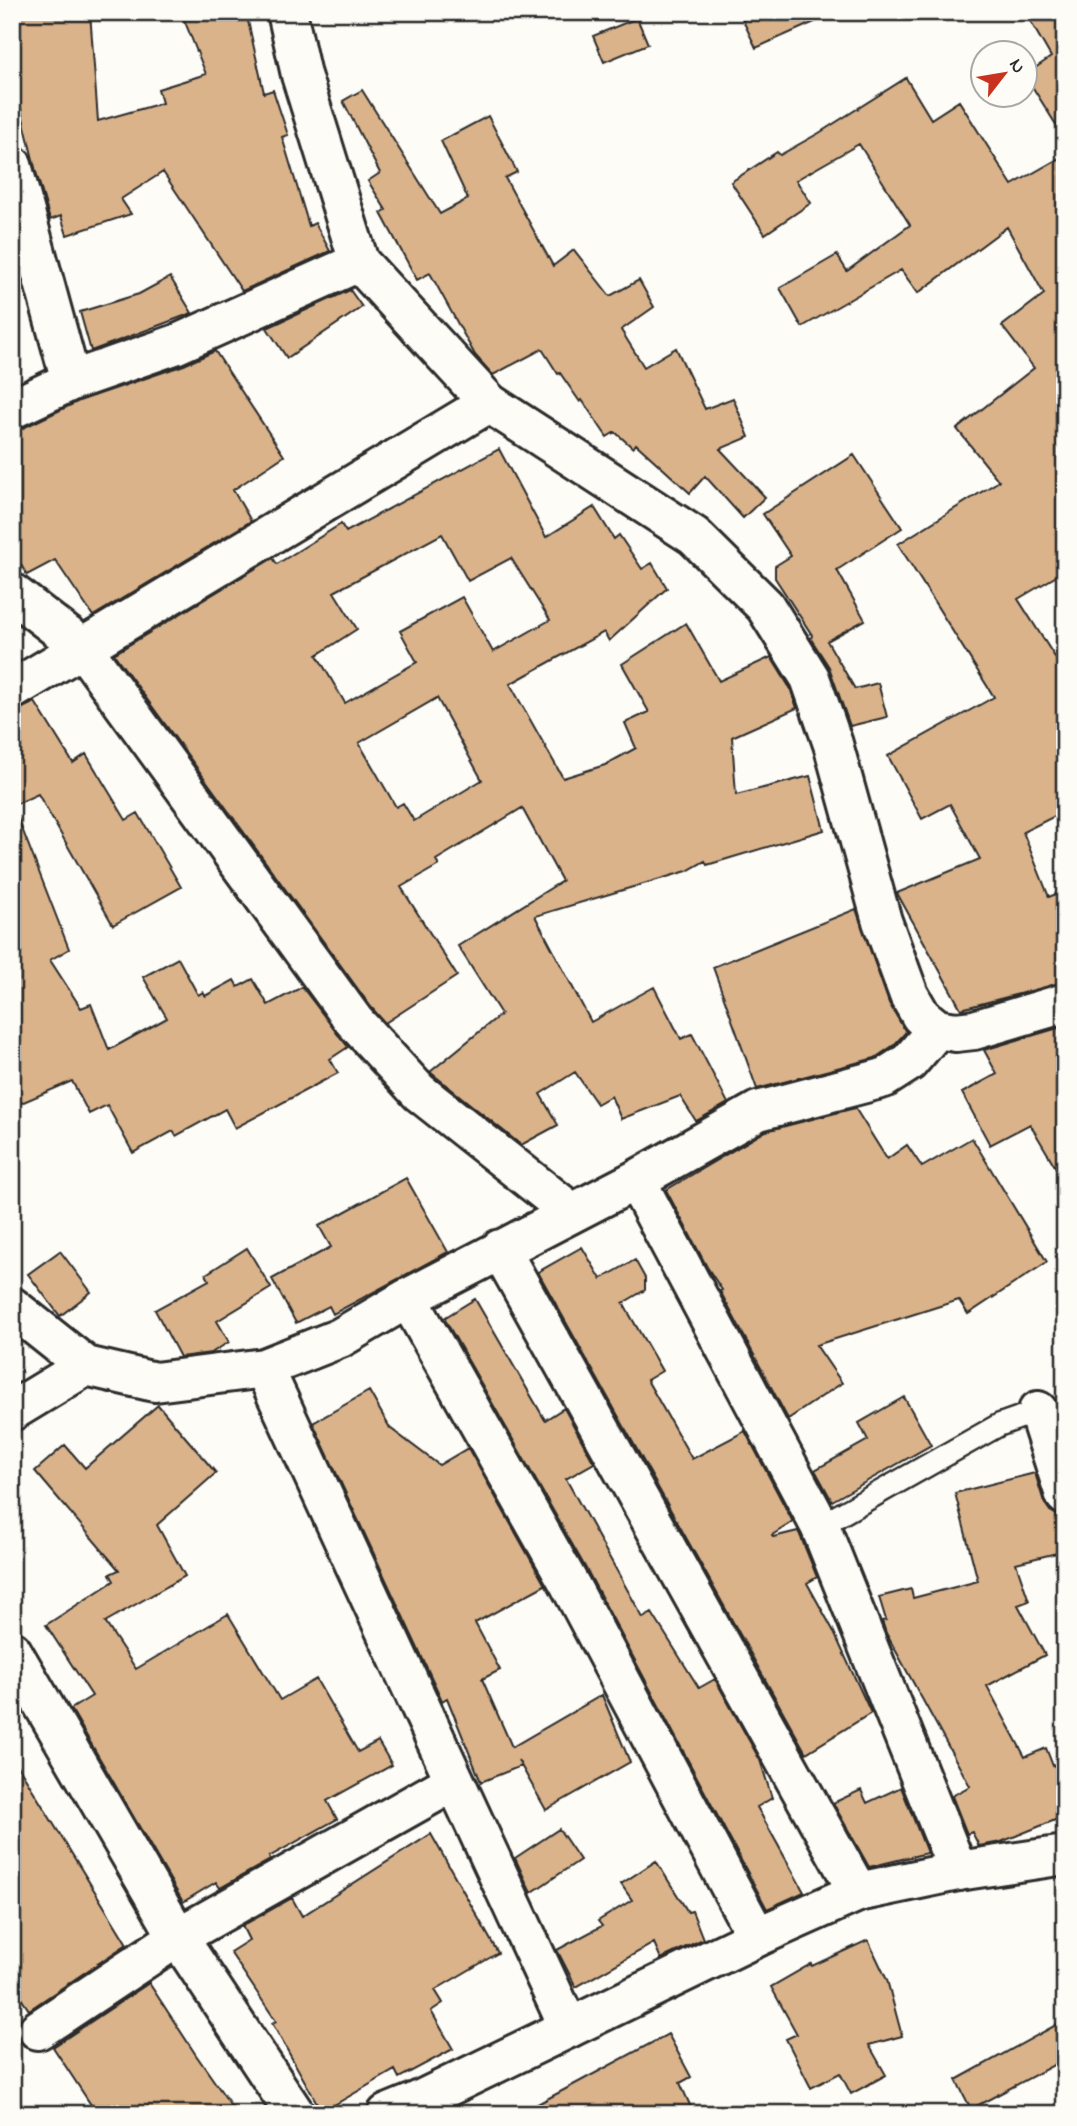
<svg xmlns="http://www.w3.org/2000/svg" width="1077" height="2126" font-family="'Indie Flower',sans-serif">
<rect width="100%" height="100%" fill="#fdfcf7"/>
<filter id="ink" filterUnits="userSpaceOnUse"><feTurbulence type="fractalNoise" baseFrequency=".0143" numOctaves="2"/><feDisplacementMap in="SourceGraphic" scale="14" xChannelSelector="R" yChannelSelector="G"/><feConvolveMatrix kernelMatrix="1 2 1 2 8 2 1 2 1" color-interpolation-filters="sRGB"/></filter>
<g filter="url(#ink)">
<!-- building -->
<path fill="#dab38b" stroke="#2b2b2b" stroke-width="2" fill-rule="evenodd" d="M12,12H90L98,121L162,103L158,89L206,74L181,12H246L264,93L273,90L288,135L282,137L309,226L315,223L330,251L242,291L163,172L121,199L131,214L67,235L61,216L50,220L36,172L12,72Z
M739,12H837L756,48Z
M1025,12H1065V139L1025,75L1051,57Z
M637,18L648,44L604,62L593,36Z
M906,78L931,119L959,101L1012,185L1065,155V571L1018,599L1065,673V811L1023,832L1049,897L1065,890V982L961,1009L897,893L980,859L950,804L922,819L888,756L994,697L898,544L999,481L957,429L1034,368L1002,326L1044,294L1007,227L918,293L901,270L802,327L780,288L837,255L847,271L910,225L859,144L796,180L811,203L765,234L731,182L777,152L780,155L819,133Z
M362,90L440,214L468,199L441,141L488,116L517,172L505,178L553,266L574,250L610,296L639,280L654,307L621,330L644,367L676,348L705,409L733,398L749,437L720,449L765,497L743,518L705,476L690,493L636,444L633,448L615,432L607,437L582,400L580,402L560,373L558,374L542,349L493,375L475,355L430,273L417,280L381,213L386,210L368,181L380,173L343,101Z
M170,277L192,313L91,351L80,312L139,294Z
M350,290L362,307L287,358L267,328Z
M215,351L284,456L233,490L251,521L93,616L55,560L27,575L12,550V431L21,429L79,401L184,365Z
M499,449L546,537L594,507L614,539L619,535L642,569L652,563L667,588L609,641L604,632L510,684L563,778L605,765L636,748L625,723L649,712L622,664L686,623L719,681L771,657L790,688L797,708L732,737L736,795L810,776L824,830L707,865L705,861L687,871L535,916L591,1022L654,987L681,1039L692,1034L728,1103L696,1121L680,1096L621,1119L611,1096L597,1104L575,1072L540,1094L558,1125L521,1145L430,1072L501,1014L458,946L562,881L522,808L436,860L439,865L401,887L457,976L385,1023L371,1007L114,654L273,558L277,564L341,524L346,532ZM442,534L468,581L511,558L550,620L493,652L462,597L400,631L417,662L345,703L317,655L357,629L334,592ZM437,698L482,780L414,821L403,803L396,807L359,743Z
M854,455L902,528L837,570L865,620L827,641L855,689L878,683L887,717L850,726L829,667L811,639L812,635L775,578V566L791,556L763,514Z
M35,702L73,763L86,754L126,820L138,813L181,887L113,925L38,794L12,806V713Z
M14,808L69,949L50,960L81,1008L91,1004L109,1050L167,1018L143,977L178,958L198,995L203,992L205,996L234,980L238,987L253,979L268,1005L302,987L348,1047L330,1059L338,1073L235,1128L225,1109L176,1136L173,1131L133,1153L107,1105L89,1114L72,1081L12,1107V809Z
M856,909L889,1003L906,1032L894,1045L875,1058L757,1089L713,967Z
M1065,1026V1183L1030,1124L990,1145L962,1093L997,1074L984,1050Z
M855,1108L887,1159L907,1145L922,1167L972,1138L1047,1262L968,1314L959,1300L816,1345L842,1383L788,1419L720,1291L722,1290L707,1267L666,1190L766,1131Z
M406,1178L448,1252L333,1314L329,1306L296,1323L272,1279L331,1247L319,1226Z
M582,1247L601,1279L635,1260L645,1278V1290L623,1303L662,1371L647,1380L692,1459L745,1431L793,1522L772,1535L773,1537L798,1531L800,1535L817,1577L807,1583L833,1630L871,1713L806,1753L538,1272Z
M247,1248L271,1288L217,1321L229,1342L211,1353L180,1357L155,1310L209,1280L206,1274Z
M60,1251L91,1292L60,1316L28,1274Z
M475,1299L545,1420L564,1408L594,1463L566,1479L643,1618L652,1613L699,1688L715,1679L760,1760L772,1798L757,1807L804,1892L767,1909L589,1574L444,1318Z
M369,1391L390,1428L439,1465L468,1448L545,1585L475,1623L500,1670L482,1679L512,1747L602,1695L630,1762L546,1810L518,1760L521,1766L481,1782L447,1698L442,1701L441,1698L313,1423Z
M904,1397L931,1445L832,1501L815,1470L868,1440L859,1423Z
M158,1405L216,1473L157,1525L185,1576L105,1622L136,1669L228,1614L280,1700L316,1679L358,1752L378,1741L392,1765L327,1801L337,1819L269,1857L270,1860L220,1888L216,1882L183,1902L71,1709L92,1696L46,1625L114,1581L110,1574L119,1570L35,1471L65,1445L85,1468Z
M1035,1473L1044,1502L1050,1511L1057,1515L1065,1545V1551L1016,1563L1029,1601L1018,1605L1045,1655L987,1686L1025,1757L1046,1748L1053,1766L1065,1761V1816L1001,1842L979,1846L972,1832L967,1834L952,1796L970,1786L886,1633L882,1621L886,1620L879,1597L911,1589L913,1598L978,1581L955,1493Z
M12,1756L127,1944L29,2010L12,1985Z
M901,1787L927,1853L869,1867L833,1803L861,1790L867,1803Z
M559,1829L580,1860L531,1893L515,1858Z
M431,1834L498,1953L435,1990L443,2003L431,2011L453,2049L399,2078L395,2070L322,2112L272,2023L276,2021L230,1952L249,1940L242,1926L292,1898L302,1916Z
M656,1861L688,1912L692,1911L703,1939L661,1959L654,1943L576,1987L557,1950L602,1926L598,1921L632,1900L621,1884Z
M868,1940L887,1980L902,2036L869,2045L886,2075L851,2094L840,2073L811,2088L786,2039L797,2034L771,1987L811,1964L812,1966Z
M149,1983L196,2055L237,2114H97L53,2047Z
M1065,2020V2059L971,2109L956,2080Z
M668,2034L691,2077L680,2083L694,2114H519Z"/>
<g fill="none" stroke-linecap="round" stroke-linejoin="round">
<!-- service casing -->
<g stroke="#2b2b2b" stroke-width="26">
<path id="service" d="M820,1526L999,1425L1038,1411"/>
</g>
<!-- minor casing -->
<g stroke="#2b2b2b" stroke-width="44">
<path id="minor" d="M12,165L71,381
M12,409L71,381L177,344L359,262
M12,593L82,647L354,1021L419,1092L572,1213
M12,690L489,403
M636,1180L820,1526L958,1871
M500,1249L858,1892
M408,1298L570,1585L757,1937
M12,1307L86,1366
M264,1368L569,2028
M12,1411L86,1366L155,1382L264,1368L340,1338L408,1298L636,1180L758,1111L884,1078L909,1062L937,1029
M1038,1411L1065,1495
M12,1651L178,1937L295,2114
M38,2030L178,1937L455,1781"/>
</g>
<!-- tertiary casing -->
<g stroke="#2b2b2b" stroke-width="44">
<path id="tertiary" d="M287,12L301,75L359,262L489,403L694,536L765,606L810,678L833,744L882,921L909,995L921,1016L937,1029L956,1032L974,1030L1065,1003
M387,2114L414,2103L757,1937L858,1892L958,1871L1065,1855"/>
</g>
<!-- service -->
<use href="#service" stroke="#fdfcf7" stroke-width="21"/>
<!-- minor -->
<use href="#minor" stroke="#fdfcf7" stroke-width="38"/>
<!-- tertiary -->
<use href="#tertiary" stroke="#fdfcf7" stroke-width="38"/>
</g>
</g>
<!-- margin -->
<rect width="1077" height="2126" fill="none" stroke="#fdfcf7" stroke-width="42"/>
<rect x="21" y="21" width="1035" height="2084" fill="none" stroke="#2b2b2b" stroke-width="2.5" filter="url(#ink)"/>
<!-- north arrow -->
<g transform="translate(1004 74) rotate(59)"><circle r="33" fill="#fdfcf7" stroke="#a9a8a5" stroke-width="2"/>
<path d="M0-5L12 26L0 18L-12 26Z" fill="#c8321e"/>
<text y="-10" font-size="19" font-weight="bold" text-anchor="middle" fill="#2b2b2b">N</text>
</g>
</svg>
